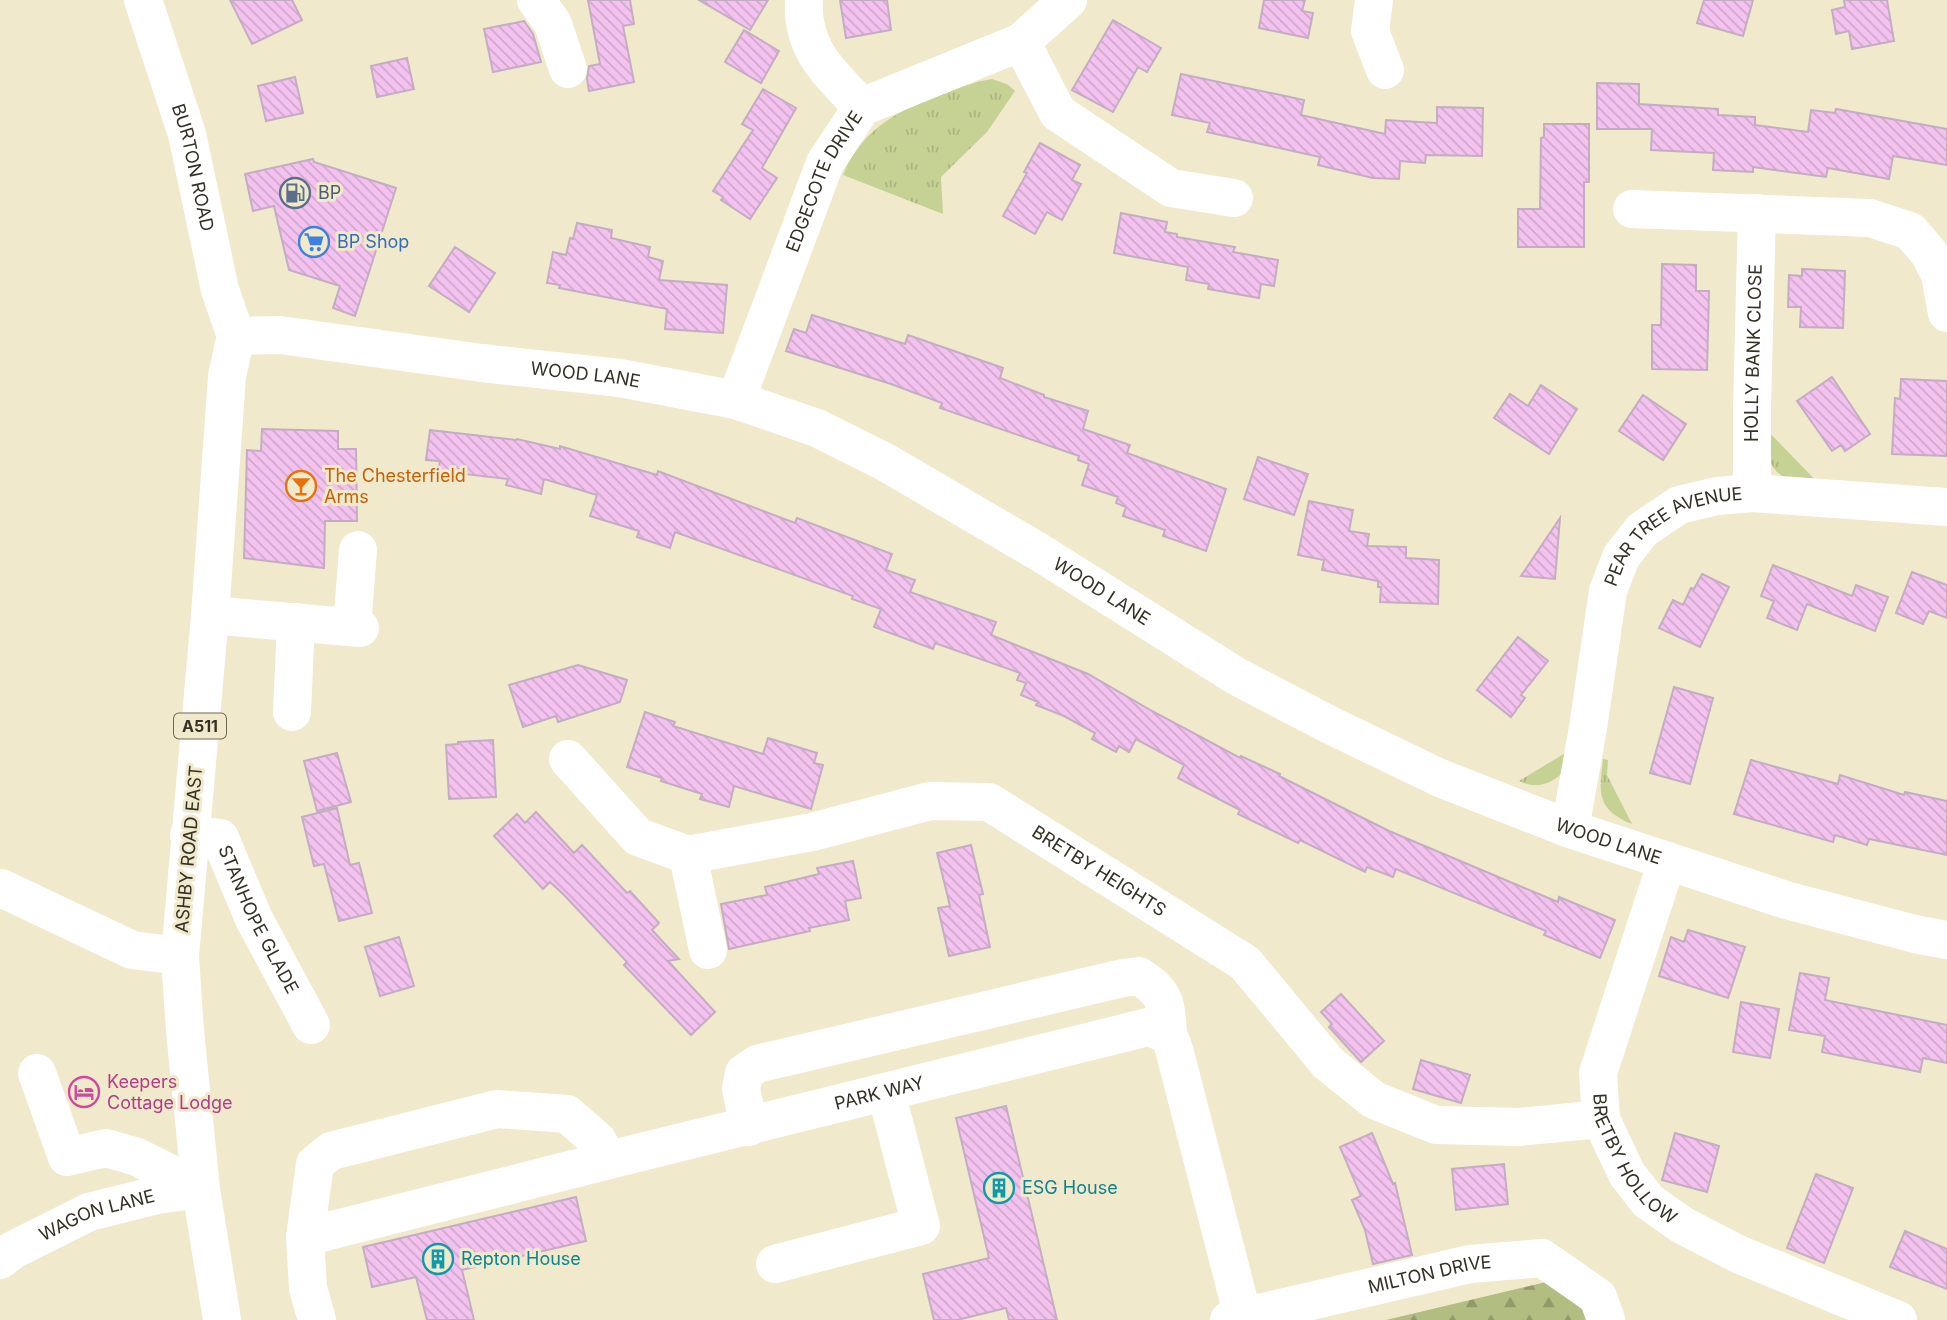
<svg xmlns="http://www.w3.org/2000/svg" width="1947" height="1320" font-family="Inter,sans-serif">
<defs>
<pattern id="grass-tufts" width="24" height="20" patternUnits="userSpaceOnUse" patternTransform="scale(1.75)"><rect width="24" height="20" fill="#c6d194"/><path d="M3 7l-1-3M5 7V3M7 7l1-3M15 17l-1-3M17 17v-4M19 17l1-3" fill="none" stroke="#abb47f"/></pattern>
<pattern id="forest-firs" width="22" height="20" patternUnits="userSpaceOnUse" patternTransform="scale(1.75)"><rect width="22" height="20" fill="#b2bd81"/><path d="M5 1l3.5 6h-7zM16 11l3.5 6h-7z" fill="#919a69"/></pattern>
<pattern id="building-back-hatch" width="6" height="6" patternUnits="userSpaceOnUse" patternTransform="scale(1.75)"><rect width="6" height="6" fill="#f3c2ef"/><path d="M-1 5l2 2M0 0l6 6M5-1l2 2" fill="none" stroke="#d1a7cd"/></pattern>
</defs>
<rect width="100%" height="100%" fill="#f1e9cc"/>
<!-- grass -->
<path fill="url(#grass-tufts)" d="M992,79L1007,84L1015,91L987,132L941,177L943,214L843,175C862,127 904,107 951,91C964,86 978,81 992,79Z
M1765,428L1824,489C1780,479 1767,478 1765,428Z
M1567,752L1570,766C1554,782 1541,791 1519,781Z
M1603,759L1608,760L1607,775L1632,824C1596,809 1599,793 1603,759Z"/>
<!-- forest -->
<path fill="url(#forest-firs)" d="M1550,1281L1594,1320H1386Z"/>
<!-- building -->
<path fill="url(#building-back-hatch)" stroke="#c4adc2" stroke-width="2" d="M230,0H292L302,20L252,44Z
M588,0H630L634,24L623,26L634,82L589,91L587,79L589,66L600,64Z
M699,0H768L750,30Z
M840,0H887L891,30L846,38Z
M1264,0H1305L1302,11L1313,13L1308,38L1259,28Z
M1704,0H1753L1743,36L1697,23Z
M1844,0H1887L1894,41L1852,49L1849,31L1836,34L1832,10L1845,7Z
M1113,20L1161,48L1147,72L1138,67L1113,112L1072,90Z
M524,21L533,34L541,62L493,72L484,29Z
M744,30L779,51L761,83L725,62Z
M407,58L414,89L377,97L371,66Z
M1181,74L1304,100L1301,115L1385,134L1386,120L1437,123V107L1483,108L1482,156L1426,155L1425,163L1400,161L1399,179L1373,178L1318,165L1320,157L1207,132L1210,123L1172,115Z
M295,77L303,113L266,121L258,86Z
M1597,83L1639,84V104L1718,109V115L1755,117V125L1808,132L1811,110L1835,113L1836,109L1947,129V165L1893,156L1889,179L1828,168L1826,177L1753,167V172L1713,170L1714,153L1651,150L1652,129H1597Z
M763,89L796,108L762,168L777,178L750,219L721,200L723,197L713,191L753,130L742,124Z
M1544,124H1589V182H1584V247H1518V209H1540L1541,138L1544,137Z
M1040,143L1080,165L1072,180L1081,184L1062,220L1047,212L1035,234L1003,216L1027,173L1024,172Z
M313,159L314,162L396,188L355,316L333,308L340,286L289,270L274,206L253,211L245,174Z
M1121,213L1167,222L1165,232L1177,234V237L1235,247L1233,252L1278,260L1274,286L1261,284L1259,298L1208,289L1209,284L1186,280L1188,267L1114,253Z
M577,223L612,230L611,238L650,247L648,257L663,261L659,280L727,285L723,333L665,329L667,309L559,288L560,285L547,283L553,252L566,255L570,238L573,239Z
M455,247L495,273L469,312L429,286Z
M1662,264L1696,265V291H1709L1707,370L1652,369V325H1661Z
M1802,269L1845,271L1843,328L1800,327L1801,307H1788L1789,275L1802,276Z
M812,315L905,344L908,335L1003,368L1000,378L1044,395V397L1088,411L1083,429L1130,445L1127,453L1226,489L1206,551L1163,536L1165,530L1123,516L1126,507L1116,503L1118,497L1082,485L1089,464L1078,460L1079,456L940,408L942,403L891,384L786,351L794,329L806,333Z
M1832,377L1870,434L1845,451L1841,445L1832,451L1797,401Z
M1901,379L1947,381V456L1892,454L1895,398L1900,399Z
M1541,385L1577,409L1549,454L1494,418L1510,394L1528,406Z
M1643,395L1686,424L1663,460L1619,431Z
M262,429L338,431V449H356L357,521H325L324,568L244,558L247,450L261,451Z
M430,430L516,440L517,439L560,449V446L657,475L658,471L795,523L797,518L892,554L886,570L915,580L910,592L996,622L991,635L1088,674L1152,711L1240,758L1241,756L1280,774L1279,776L1389,831L1558,902L1559,897L1615,920L1600,958L1544,935L1546,931L1396,869L1393,877L1367,867L1365,872L1300,840L1298,843L1238,814L1240,810L1178,778L1184,765L1136,739L1129,752L1119,746L1116,752L1092,739L1095,733L1064,716L1036,705L1038,702L1021,695L1026,683L1017,680L1020,673L935,643L933,649L874,627L881,609L852,599L853,596L675,532L670,548L637,537L639,531L590,516L597,495L544,479L541,494L506,485L508,479L438,471L440,461L426,460Z
M1258,457L1308,474L1294,515L1244,499Z
M1309,501L1353,510L1349,531L1369,534L1367,546L1406,547V558L1439,560L1438,604L1380,602L1381,587H1378V581L1322,570L1324,560L1298,555Z
M1560,518L1555,579L1521,576Z
M1773,565L1852,596L1856,585L1888,597L1875,631L1807,604L1797,630L1767,618L1774,601L1761,596Z
M1912,572L1947,585V618L1929,611L1923,624L1896,613Z
M1702,574L1729,587L1700,647L1659,628L1673,600L1683,605L1691,588L1694,589Z
M1518,637L1548,661L1521,695L1525,698L1511,717L1477,690Z
M578,665L627,680L620,702L558,722L556,716L523,727L509,685Z
M1674,687L1713,698L1690,784L1650,773Z
M645,712L675,722L673,726L763,754L768,738L817,753L814,763L823,765L811,809L734,786L729,807L700,799L702,794L661,781L662,778L627,767Z
M493,740L496,797L449,799L446,745L458,744V742Z
M337,753L351,802L317,811L304,761Z
M1751,760L1838,784L1840,775L1904,795L1905,792L1947,801V855L1869,839L1867,845L1835,835L1833,842L1734,814Z
M337,808L350,865L359,863L372,913L339,921L324,864L314,866L302,817Z
M536,812L574,853L582,845L627,893L630,891L659,923L652,930L679,959L668,961L715,1012L691,1035L624,965L627,962L564,895L550,882L543,889L494,836L517,814L525,823Z
M971,845L983,894L979,895L990,947L949,956L938,908L950,906L937,853Z
M853,861L861,898L845,901L849,920L809,928L810,931L729,949L721,904L767,895L765,887L819,874L817,868Z
M1688,930L1745,947L1728,998L1659,976L1671,937L1684,942Z
M399,937L414,986L380,996L365,947Z
M1800,973L1829,978L1825,1000L1947,1025V1063L1923,1058L1920,1072L1822,1052L1825,1036L1789,1030Z
M1341,994L1384,1041L1361,1062L1329,1027L1332,1024L1321,1012Z
M1741,1002L1779,1009L1770,1058L1733,1052Z
M1421,1060L1470,1075L1461,1103L1413,1089Z
M1006,1106L1057,1320H1009L1006,1308L957,1320H934L923,1274L989,1258L956,1118Z
M1372,1133L1393,1184L1395,1183L1412,1255L1373,1264L1365,1230L1352,1200L1361,1196L1340,1147Z
M1675,1133L1719,1146L1707,1192L1662,1180Z
M1504,1164L1508,1204L1456,1210L1452,1169Z
M1816,1174L1853,1188L1824,1263L1787,1248Z
M576,1197L586,1241L462,1270L474,1320H427L416,1277L372,1287L363,1247Z
M1905,1231L1947,1249V1289L1890,1267Z"/>
<g fill="none" stroke-linecap="round" stroke-linejoin="round">
<!-- minor -->
<g stroke="#fff" stroke-width="38">
<path d="M536,0L553,24L568,69"/>
<path d="M804,0C801,50 830,73 862,107"/>
<path d="M1374,0L1370,31L1385,70"/>
<path d="M1021,42L1058,113L1171,188L1234,198"/>
<path d="M1632,209L1870,218L1910,231L1929,253L1940,275L1947,313"/>
<path id="s1" d="M236,336L280,335L482,363L620,378L736,400L817,428L885,462L1039,552L1236,676L1328,724L1440,778L1570,829L1786,900L1915,934L1947,940"/>
<path id="s2" d="M736,400L825,163L862,107L1021,42L1068,0"/>
<path id="s3" d="M1752,493V408L1757,213"/>
<path d="M210,615L360,628"/>
<path d="M352,627L358,550"/>
<path d="M292,712L296,622"/>
<path id="s4" d="M568,759L638,837L688,855L812,832L930,801L989,802L1245,963L1328,1063L1374,1100L1436,1125L1519,1127L1601,1119"/>
<path id="s5" d="M1570,829L1588,728L1608,591L1621,557L1642,530L1679,505L1717,496L1752,493L1947,507"/>
<path id="s6" d="M189,835L220,838L254,919L311,1025"/>
<path d="M688,855L708,950"/>
<path id="s7" d="M1667,861L1598,1073L1601,1119L1627,1174L1648,1201L1682,1225L1738,1254L1898,1320"/>
<path d="M0,890L1,888L132,950L180,956"/>
<path d="M37,1073L67,1157L106,1148L137,1157L201,1189"/>
<path d="M749,1127L741,1089L744,1073L757,1064L1123,978L1139,976C1166,993 1166,1003 1168,1034"/>
<path id="s8" d="M305,1237L609,1160L1148,1027L1168,1034L1174,1049L1243,1317"/>
<path id="s9" d="M0,1260L13,1250L89,1212L157,1195L201,1189"/>
<path d="M775,1264L921,1226L886,1092"/>
<path d="M317,1320L308,1288L305,1237L315,1164L331,1151L497,1109L567,1114L597,1140L609,1160"/>
<path id="s10" d="M1229,1320L1470,1264L1542,1258L1598,1297L1606,1320"/>
</g>
<!-- highway -->
<path stroke="#fff" stroke-width="38" id="s11" d="M143,0L187,134L220,290L236,336L227,376L210,615L180,956L185,1031L201,1189L222,1320"/>
</g>
<!-- icons -->
<defs>
<g id="fuel-ring" transform="scale(1.575)"><circle r="9.5" fill="#f1e9cc" stroke="#5c6f8a" stroke-width="1.5"/><path d="M-5.5-6h7V0h2V4h1.3V-2.5L3-4.5l.8-.8L6-3V5H2.5V1h-1V6h-7ZM-4.2-4.7v3.2H.2V-4.7Z" fill="#5c6f8a"/></g>
<g id="supermarket-ring" transform="scale(1.575)"><circle r="9.5" fill="#f1e9cc" stroke="#3f7fe0" stroke-width="1.5"/><path d="M-6-5.5h2.5l.6 2H6L4.5 2H-2.5L-4.4-4H-6ZM-1.5 3.2a1.3 1.3 0 1 0 .1 0ZM3 3.2a1.3 1.3 0 1 0 .1 0Z" fill="#3f7fe0"/></g>
<g id="bar-ring" transform="scale(1.575)"><circle r="9.5" fill="#f1e9cc" stroke="#e8710a" stroke-width="1.5"/><path d="M-6-5H6L.8 .8V4.5H3.5V6h-7V4.5H-.8V.8Z" fill="#e8710a"/></g>
<g id="hotel-ring" transform="scale(1.575)"><circle r="9.5" fill="#f1e9cc" stroke="#d1479c" stroke-width="1.5"/><path d="M-6-4.5h1.5V1H6V5H4.5V3h-9V5H-6ZM-4 0a1.8 1.8 0 1 1 3.6 0ZM.5 0V-2.5h3Q6-2.5 6 0Z" fill="#d1479c"/></g>
<g id="building-ring" transform="scale(1.575)"><circle r="9.5" fill="#f1e9cc" stroke="#0f9aa8" stroke-width="1.5"/><path d="M-4-6H4V6H1V3H-1V6H-4ZM-2.5-4.3h1.7v1.8h-1.7ZM.8-4.3h1.7v1.8H.8ZM-2.5-1h1.7V.8h-1.7ZM.8-1h1.7V.8H.8Z" fill="#0f9aa8"/></g>
</defs>
<g fill-rule="evenodd">
<use href="#fuel-ring" x="295" y="193"/>
<use href="#supermarket-ring" x="314" y="242"/>
<use href="#bar-ring" x="301" y="486"/>
<use href="#hotel-ring" x="84" y="1092"/>
<use href="#building-ring" x="999" y="1188"/>
<use href="#building-ring" x="438" y="1259"/>
</g>
<g text-anchor="middle" stroke-width="6" stroke-linejoin="round" paint-order="stroke">
<!-- shield labels -->
<rect fill="#f1e9cc" stroke="#6c6857" stroke-width="2" x="174" y="713.5" width="52" height="25" rx="5"/>
<g font-size="16" font-weight="bold" fill="#333025">
<text x="200" y="732">A511</text>
</g>
<!-- street labels -->
<g font-size="18" fill="#333025" stroke="#f1e9cc">
<text dy="6" stroke="none"><textPath href="#s11" startOffset="175">BURTON ROAD</textPath></text>
<text dy="6" stroke="none"><textPath href="#s2" startOffset="236">EDGECOTE DRIVE</textPath></text>
<text dy="6" stroke="none"><textPath href="#s3" startOffset="140">HOLLY BANK CLOSE</textPath></text>
<text dy="6" stroke="none"><textPath href="#s1" startOffset="352">WOOD LANE</textPath></text>
<text dy="6" stroke="none"><textPath href="#s5" startOffset="334">PEAR TREE AVENUE</textPath></text>
<text dy="6" stroke="none"><textPath href="#s1" startOffset="919">WOOD LANE</textPath></text>
<text dy="6" stroke="none"><textPath href="#s1" startOffset="1486">WOOD LANE</textPath></text>
<text transform="translate(189 849) rotate(-85)" y="6">ASHBY ROAD EAST</text>
<text dy="6" stroke="none"><textPath href="#s4" startOffset="595">BRETBY HEIGHTS</textPath></text>
<text dy="6" stroke="none"><textPath href="#s6" startOffset="121">STANHOPE GLADE</textPath></text>
<text dy="6" stroke="none"><textPath href="#s8" startOffset="592">PARK WAY</textPath></text>
<text dy="6" stroke="none"><textPath href="#s7" startOffset="320">BRETBY HOLLOW</textPath></text>
<text dy="6" stroke="none"><textPath href="#s9" startOffset="108">WAGON LANE</textPath></text>
<text dy="6" stroke="none"><textPath href="#s10" startOffset="206">MILTON DRIVE</textPath></text>
</g>
<!-- service labels -->
<g font-size="18" fill="#4e5e75" stroke="#f1e9cc" text-anchor="start">
<text x="318" y="199">BP</text>
</g>
<!-- shop labels -->
<g font-size="18" fill="#366cbe" stroke="#f1e9cc" text-anchor="start">
<text x="337" y="248">BP Shop</text>
</g>
<!-- food labels -->
<g font-size="18" fill="#c56008" stroke="#f1e9cc" text-anchor="start">
<text x="324" y="482">The Chesterfield<tspan x="324" dy="21">Arms</tspan></text>
</g>
<!-- hotel labels -->
<g font-size="18" fill="#b23c85" stroke="#f1e9cc" text-anchor="start">
<text x="107" y="1088">Keepers<tspan x="107" dy="21">Cottage Lodge</tspan></text>
</g>
<!-- culture labels -->
<g font-size="18" fill="#0d838f" stroke="#f1e9cc" text-anchor="start">
<text x="1022" y="1194">ESG House</text>
<text x="461" y="1265">Repton House</text>
</g>
</g>
</svg>
